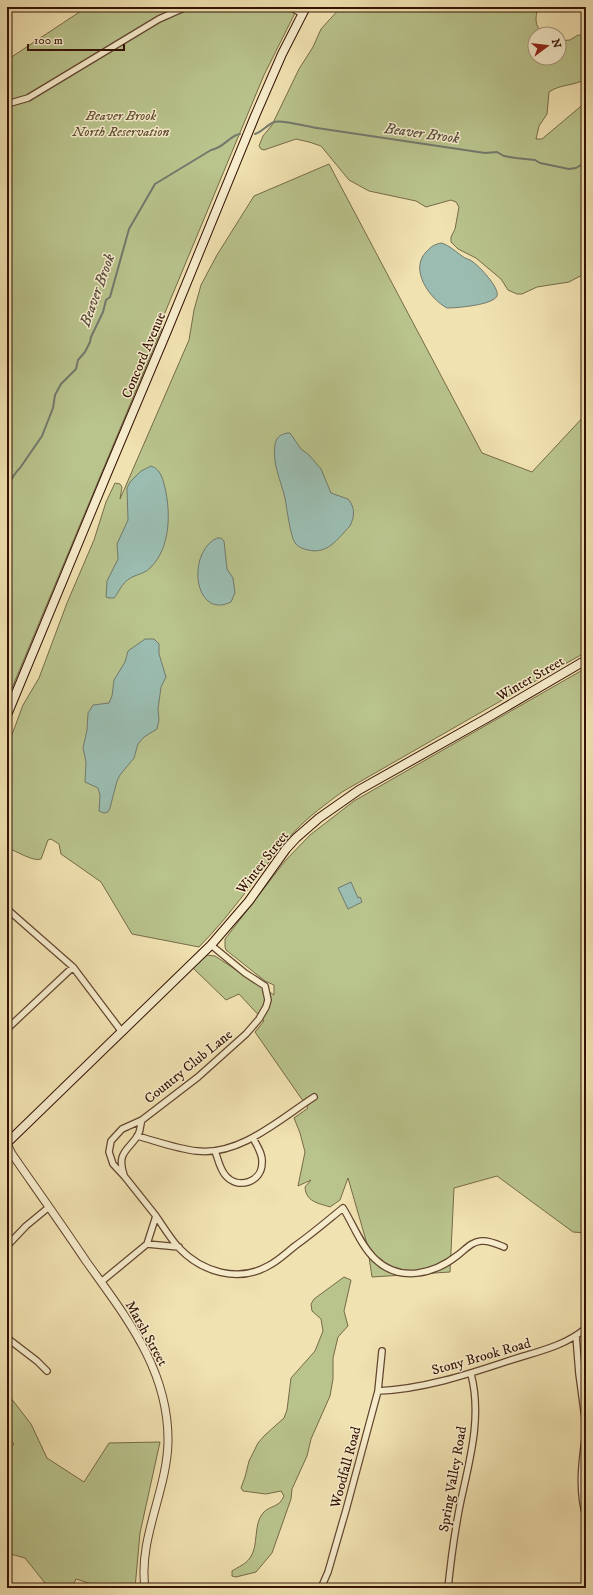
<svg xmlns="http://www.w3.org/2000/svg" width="593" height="1595" font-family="'IM FELL DW Pica',serif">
<rect width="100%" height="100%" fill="#f1e2b1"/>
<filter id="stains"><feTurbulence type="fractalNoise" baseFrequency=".005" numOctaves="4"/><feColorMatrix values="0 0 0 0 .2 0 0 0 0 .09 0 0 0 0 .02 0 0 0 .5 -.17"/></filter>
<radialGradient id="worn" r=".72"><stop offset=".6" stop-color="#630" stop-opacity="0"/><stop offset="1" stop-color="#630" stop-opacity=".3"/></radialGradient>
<!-- green -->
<path fill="#b9c38c" stroke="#766a48" d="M87,7H298L264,75L159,327L162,328L7,700V60Z
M341,7H538C535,19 534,28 546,34H535V58H559V41L570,40L578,35L586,36V79C574,86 560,84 549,92L547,114L539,126L536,139H542L586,102V273L569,282L537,287L522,294H517L508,290L501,279L476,258L458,249L451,242V237L455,229L459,207L456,202L451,200L426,207L416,201L369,191L349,180L321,146L309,142L296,139L264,150L261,149L259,146L263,136L272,125L299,69L313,47L321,29Z
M329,164L482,453L532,472L586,414V652L342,792C326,804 309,816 295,831C261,868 235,911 199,947L132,934L101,882L61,854L59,844L51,839L48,840L41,859C33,862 17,851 7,848V748L23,705L39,678L67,603L94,540L106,502L115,483L120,484L122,487L120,499L189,340L194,310L201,285L217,255L254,196Z
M586,668V1233L573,1232L497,1176L454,1188L450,1272L372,1277L367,1244L348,1178L340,1200L330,1207C318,1203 306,1202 305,1187L311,1180L298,1186L305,1152L300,1133L294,1118L308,1108L255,1032L264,1021L239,994L226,1000L193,968L206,955L215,956L274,995V985L265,981L226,950L225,947V939L285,861L310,835L354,801Z
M344,1277L351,1280L344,1311L348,1326L338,1337L333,1358V1379L330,1396L311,1439L307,1456L292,1489L291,1499L272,1553L256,1572L236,1577L232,1576V1571C238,1567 246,1564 250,1558C259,1546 253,1524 263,1513C270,1505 279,1508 284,1496L281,1491L266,1494L243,1491L241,1488L245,1477L249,1461L258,1443L265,1435L284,1418L287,1410L291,1378L315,1351L323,1331L321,1319L312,1311L311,1304L314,1299Z
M7,1393L31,1424L47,1458L84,1482L109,1443L160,1442L140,1533L135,1588H104L76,1579L72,1588H49L25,1558L7,1553V1449L14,1444L7,1435Z"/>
<!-- water -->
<path fill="#9bbdb1" stroke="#72796c" d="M442,243C450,246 455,251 462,256C465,259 470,259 473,262C479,266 500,288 497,296C493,305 457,308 447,308C430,299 409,270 426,252C431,247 434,244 442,243Z
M287,433H290L301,449L309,455L321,469L331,493L348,499C355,507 355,516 350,526C338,538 328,555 308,550C303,549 298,547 295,543C290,535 287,509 285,498C281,481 272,463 275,445C276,437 280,435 287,433Z
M151,466C161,469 163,480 165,488C171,514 170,548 151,567C145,574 136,574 129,579C122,583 119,592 114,598H109L106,597L107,581L118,559L117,544L128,520L127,488L130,482L141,471Z
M217,538H221L224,541L227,569L233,578L235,593L231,602C194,620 186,553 217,538Z
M145,639H154L159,644V654L166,677L161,687L158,709L159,720L157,729L144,737L138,744L134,758L120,775L117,781L110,808L108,812L104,813L99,811L100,795L98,788L85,782L86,762L83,748L87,730L88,713L93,705L109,703L112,696L114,680L125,662L128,651Z
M351,882L358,898L360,897L362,902L348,909L338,888Z"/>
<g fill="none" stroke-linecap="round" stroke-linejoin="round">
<!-- stream -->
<path stroke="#72796c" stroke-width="2" d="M255,134C262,132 267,125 274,122C282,119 307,127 317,128L485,153L497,152L504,156L516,158L535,160L540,163L569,169L576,168L586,162
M7,486C11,481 15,472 20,468L42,436L53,408L55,395L61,384L76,369L78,360L85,352L90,342L91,337L103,312L106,300L110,297L129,229L155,184L211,150C224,148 230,135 240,134"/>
<!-- minor casing -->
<g stroke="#634630" stroke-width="8">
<path id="minor" d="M290,7L303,14
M7,104L28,98L159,19L186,7
M7,909L73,967L122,1032
M7,1029L73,967
M137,1136C156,1141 177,1149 197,1151C240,1156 280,1119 314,1097
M215,1151C218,1159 220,1170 226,1176C238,1190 262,1182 262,1163C263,1154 257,1146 253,1138
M124,1175C116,1152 129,1150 138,1135C141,1130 140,1124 142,1120
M156,1216C163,1226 170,1238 179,1248C202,1272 238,1283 268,1266C278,1261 286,1253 295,1246C312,1234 327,1221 343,1208C353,1224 361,1246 375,1259C400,1283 434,1274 458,1255C466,1249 471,1242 481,1241C489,1240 497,1244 504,1247
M147,1244L179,1247
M7,1246L26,1226L49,1207
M101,1282L147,1244L156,1216L125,1177L113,1164L109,1152L111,1141L122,1129L142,1120L198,1077L246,1034L259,1019L266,1007L268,1000L265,986L245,973L211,945
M576,1336L579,1374L586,1426
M7,1338L37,1361L47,1371
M378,1391C423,1389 466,1375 508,1361C535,1352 564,1347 586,1328
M586,1432C582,1461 578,1488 586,1517
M321,1588L328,1572L346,1510L378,1391L382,1351
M448,1588C451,1559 455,1529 461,1500C470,1459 482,1416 471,1374"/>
</g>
<!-- tertiary casing -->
<g stroke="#634630" stroke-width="9">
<path id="tertiary" d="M7,1144L12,1154C37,1190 62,1225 86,1261C126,1317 169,1370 168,1442C167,1491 138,1539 145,1588"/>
</g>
<!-- secondary casing -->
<g stroke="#341205" stroke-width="10">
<path id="secondary" d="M7,715L106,476L167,331L255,116L282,54L306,7
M7,1143L211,945L249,901L286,849L296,838L319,818L359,790L487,718L586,660"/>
</g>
<!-- minor -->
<use href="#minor" stroke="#f6eccc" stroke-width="5.5"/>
<!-- tertiary -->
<use href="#tertiary" stroke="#f6eccc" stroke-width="7"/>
<!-- secondary -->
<use href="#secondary" stroke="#f6eccc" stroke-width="8"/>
</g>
<g text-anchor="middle" stroke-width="3" stroke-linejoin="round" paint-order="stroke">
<!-- park labels -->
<g font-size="14" font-style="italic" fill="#635034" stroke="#f6eccc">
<text x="121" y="120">Beaver Brook<tspan x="121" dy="16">North Reservation</tspan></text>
</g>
<!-- street labels -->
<g font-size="14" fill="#341205" stroke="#f6eccc">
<text transform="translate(143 355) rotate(-67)" y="5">Concord Avenue</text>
<text transform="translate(530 678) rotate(-30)" y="5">Winter Street</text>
<text transform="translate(262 862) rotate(-52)" y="5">Winter Street</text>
<text transform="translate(188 1066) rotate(-39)" y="5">Country Club Lane</text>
<text transform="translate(147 1333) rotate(61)" y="5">Marsh Street</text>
<text transform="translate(481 1356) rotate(-16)" y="5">Stony Brook Road</text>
<text transform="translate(345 1467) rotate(-75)" y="5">Woodfall Road</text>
<text transform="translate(452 1479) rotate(-80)" y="5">Spring Valley Road</text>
</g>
<!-- water labels -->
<g font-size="15" font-style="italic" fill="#584e41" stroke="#f6eccc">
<text transform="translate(422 133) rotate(8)" y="5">Beaver Brook</text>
<text transform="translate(97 290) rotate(-70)" y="5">Beaver Brook</text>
</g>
</g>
<!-- margin -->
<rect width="593" height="1595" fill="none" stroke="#f1e2b1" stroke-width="24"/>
<rect x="8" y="8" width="577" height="1579" fill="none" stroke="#341205" stroke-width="2"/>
<rect x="12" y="12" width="569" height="1571" fill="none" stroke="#341205"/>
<!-- north arrow -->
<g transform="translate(547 46) rotate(75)"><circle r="19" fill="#f6eccc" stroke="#a8957c"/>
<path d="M0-3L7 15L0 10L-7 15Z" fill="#8f2418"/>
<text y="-6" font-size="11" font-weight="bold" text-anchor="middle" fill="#341205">N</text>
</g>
<!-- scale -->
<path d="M28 44v6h96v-6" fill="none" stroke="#341205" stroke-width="2"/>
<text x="34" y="44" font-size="12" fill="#341205" stroke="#f6eccc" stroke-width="3" paint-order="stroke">100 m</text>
<rect width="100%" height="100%" filter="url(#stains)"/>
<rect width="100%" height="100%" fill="url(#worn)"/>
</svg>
